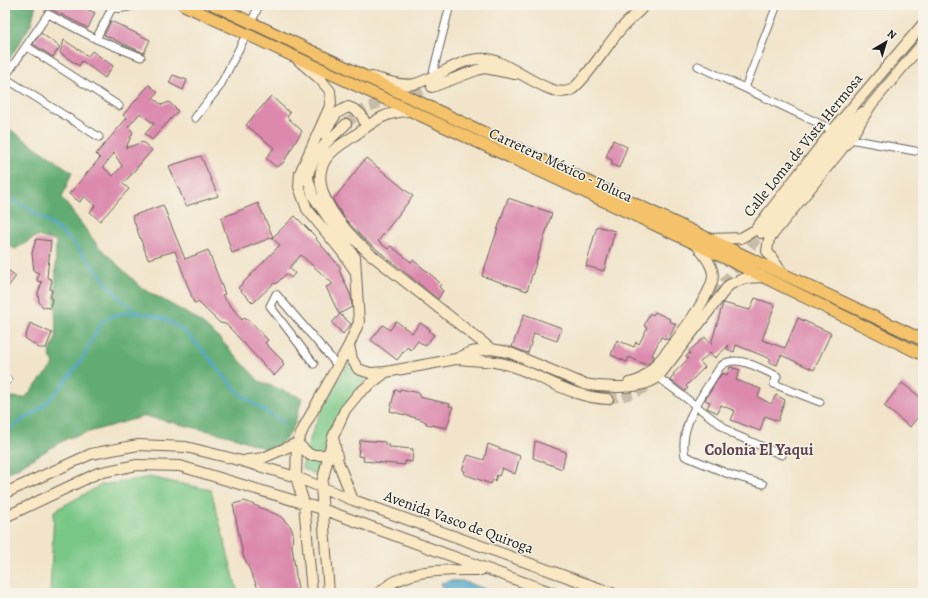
<svg xmlns="http://www.w3.org/2000/svg" width="928" height="598" font-family="Alegreya,serif">
<rect width="100%" height="100%" fill="#f7f3e8"/>
<filter id="ink" filterUnits="userSpaceOnUse"><feTurbulence type="fractalNoise" baseFrequency=".025" numOctaves="2"/><feDisplacementMap in="SourceGraphic" scale="8" xChannelSelector="R" yChannelSelector="G"/><feConvolveMatrix kernelMatrix="1 2 1 2 8 2 1 2 1" color-interpolation-filters="sRGB"/></filter>
<filter id="wash" filterUnits="userSpaceOnUse"><feTurbulence type="fractalNoise" baseFrequency=".012" numOctaves="4" result="noise"/><feDisplacementMap in="SourceGraphic" scale="16" xChannelSelector="R" yChannelSelector="G"/><feGaussianBlur stdDeviation="0.9" result="paint"/><feColorMatrix in="noise" values="0 0 0 0 0 0 0 0 0 0 0 0 0 0 0 0 0 1.4 0 .05"/><feComposite in="paint" operator="in"/></filter>
<g filter="url(#wash)">
<rect width="100%" height="100%" fill="#f1e4ca"/>
<!-- green -->
<path fill="#79c786" stroke="#4a7251" d="M349,363L367,379L328,441L320,477L302,468C310,430 327,395 349,363Z
M149,477L211,490L238,593H50L54,511L101,485Z"/>
<!-- forest -->
<path fill="#62ac73" stroke="#3f6448" d="M5,5H36L31,24L5,66Z
M5,126L72,172L62,198L98,246L142,288L197,319L219,338L259,381L302,398C295,423 294,439 269,450L234,437L145,416L68,438L5,475V401L11,397L25,398L54,364L49,354L56,337L55,305L56,241L37,236L15,249L5,243Z"/>
<!-- water -->
<path fill="#4ea5cb" stroke="#356074" d="M449,581H462L498,593H456L443,588L441,583Z"/>
<g fill="none" stroke-linecap="round" stroke-linejoin="round">
<!-- stream -->
<path stroke="#4ea5cb" stroke-width="2.5" d="M5,196C29,209 54,223 73,243C95,266 111,294 138,313
M5,431C18,423 32,415 43,406C57,393 71,375 82,359C89,348 93,335 101,324C108,315 120,313 131,313C190,313 204,360 241,394C255,406 271,415 287,424"/>
</g>
<g id="blocks">
<!-- building -->
<path fill="#dc89ad" fill-rule="evenodd" d="M43,5H79L95,13L88,28Z
M111,21L150,40L144,53L104,35Z
M41,33L60,47L53,57L33,44Z
M64,40L88,56L92,51L113,66L105,78L82,61L79,66L60,53Z
M173,75L187,80L183,90L169,83Z
M149,85L158,92L153,98L162,105L169,102L178,111L152,140L145,134L154,124L140,113L128,127L133,132L126,148L143,142L152,150L123,184L129,189L100,221L90,212L95,206L84,196L80,202L69,194L100,158L96,154L127,118L123,115ZM114,153L122,166L113,176L103,167Z
M271,96L290,113L287,117L302,131L283,163L276,167L266,158L274,148L246,125Z
M613,140L627,147L619,168L611,164L612,160L606,157Z
M201,156L218,196L186,206L169,166Z
M366,158L413,196L378,241L388,249L391,246L411,262L413,260L435,278L441,284L439,287L443,291L438,299L365,240L345,219L333,200Z
M508,198L552,213L527,291L482,276Z
M258,203L273,237L232,253L221,218Z
M163,205L185,259L208,250L225,294L222,295L242,320L244,318L250,321L268,340L265,343L283,361L282,363L284,365L274,376L226,324L220,323L198,302L194,303L175,251L148,259L132,216Z
M295,216L317,238L316,239L341,268L339,270L351,296L352,307L339,314L326,287L333,284L301,255L289,268L295,273L291,278L286,274L276,284L274,283L253,303L238,288L280,245L272,238Z
M597,226L615,231L604,271L586,266Z
M36,239L51,241L47,277L52,280L50,289L52,290L50,298L52,299L50,308L43,307L39,302L38,293L42,282L37,281L39,273L34,271L32,253Z
M5,268L16,276L5,291Z
M755,298L775,305L762,340L785,348L798,318L831,333L814,370L781,355L777,365L769,362L771,359L736,345L734,352L727,349L729,345L715,358L710,353L700,362L705,367L686,386L688,388L685,391L673,382L670,380L674,375L673,374L688,359L686,356L690,353L689,351L705,337L711,344L723,303L750,310Z
M655,312L670,319L669,321L676,324L668,340L661,337L652,355L654,356L653,358L648,364L646,365L629,357L627,362L611,355L617,340L634,347L636,342L639,344L647,328L644,326L650,313L653,315Z
M340,314L351,324L343,334L332,323Z
M524,314L562,328L557,341L534,333L528,353L512,347Z
M396,321L412,333L420,323L431,330L429,331L434,335L425,346L418,341L411,350L407,347L397,360L371,340L383,325L390,330Z
M30,323L52,333L46,348H39L25,338Z
M730,367L740,370L736,380L761,389L758,397L771,404L776,395L785,400L778,421L765,416L760,431L731,420L735,411L721,405L718,413L707,408L710,402L705,400L722,373L727,375Z
M902,383L923,399V410L910,427L884,406Z
M400,389L420,393L419,397L450,404L449,406L453,407L447,428L426,424V422L420,419L390,411L395,390L400,391Z
M360,440L385,442V445H389V447L413,449L412,462L405,461V465L363,461L364,457L358,456Z
M535,441L566,452L562,469L533,458Z
M488,444L520,456L515,474L502,468L499,476L497,475L495,481L493,480L491,484L464,474L465,471L462,470L468,455L484,460Z
M245,501L280,516L290,526L293,532L292,546L298,590L284,593H260L243,555L233,504Z"/>
</g>
</g>
<g filter="url(#ink)">
<use href="#blocks" fill-opacity="0" stroke="#676259" stroke-width="1"/>
<g fill="none" stroke-linecap="round" stroke-linejoin="round">
<!-- secondary-tunnel -->
<path stroke="#c6bca7" stroke-width="10" stroke-dasharray="10 5" stroke-linecap="butt" d="M346,124L367,107L432,87
M715,295L761,233
M608,399C622,396 641,395 651,382"/>
<!-- street casing -->
<g stroke="#676259" stroke-width="9">
<path id="street" d="M108,5C115,11 126,8 135,5
M251,23L259,5
M96,39L112,8
M26,46L119,106
M698,66L833,130
M432,76L450,5
M5,77L48,14L96,39L141,57
M5,78L99,137
M745,88L777,5
M195,118L220,86L246,35
M850,139L915,151
M314,364L270,306L276,294L338,366
M654,374L733,434L782,455
M5,378L8,380
M763,484L731,475L685,456C678,425 704,393 720,367C735,352 760,369 777,376L774,384L820,402"/>
</g>
<!-- secondary casing -->
<g stroke="#676259" stroke-width="12">
<path id="secondary" d="M298,60L321,80L330,91L331,104L300,173L299,187L307,209L343,253L355,271
M372,77C385,80 401,87 414,84C439,78 460,56 488,59C510,62 551,100 571,90C583,83 609,43 619,31C627,21 637,14 645,5
M432,87L477,70L485,68L515,74
M408,111C382,113 375,121 354,136C345,142 332,149 326,159C305,190 347,233 369,253L491,349
M323,134L337,113L348,107C360,111 363,115 366,127
M761,233L852,121L863,112
M709,239L741,238L755,230L833,130L923,24
M783,274L767,251L769,239L850,139L871,105L923,43
M349,345L352,359L358,369L370,373L386,372L456,359L471,352L491,349L508,352L584,384C604,388 643,390 658,377L729,285L745,278L764,277
M457,359C477,361 496,360 515,367C545,378 574,398 608,399
M629,383C635,382 641,380 646,375C662,360 712,297 713,276C713,264 702,253 696,244
M334,441L338,462L353,500
M247,460L263,458L297,443L310,455H324L330,453
M5,493L91,454L138,445L186,447L242,461L296,477L353,500L612,593
M5,517L98,473L137,465L180,466L322,509L553,593
M312,593L304,503L296,477L297,443L305,425L349,345L359,322L355,257L313,196L308,178L309,171L315,158L325,144L346,124
M329,593L321,487L333,437L345,410L359,393L386,372
M379,593C406,567 446,570 481,570"/>
</g>
<!-- primary casing -->
<g stroke="#676259" stroke-width="13">
<path id="primary" d="M184,5L696,244L923,355
M214,5L923,340"/>
</g>
<!-- street -->
<use href="#street" stroke="#fff" stroke-width="7"/>
<!-- secondary -->
<use href="#secondary" stroke="#fae7c3" stroke-width="10"/>
<!-- primary -->
<use href="#primary" stroke="#f3c26a" stroke-width="11"/>
</g>
</g>
<g text-anchor="middle" stroke-width="3" stroke-linejoin="round" paint-order="stroke">
<!-- street labels -->
<g font-size="15" fill="#1c1c1c" stroke="#f7f3e8">
<text transform="translate(803 145) rotate(-51)" y="5">Calle Loma de Vista Hermosa</text>
<text transform="translate(561 165) rotate(25)" y="5">Carretera México - Toluca</text>
<text transform="translate(459 522) rotate(20)" y="5">Avenida Vasco de Quiroga</text>
</g>
<!-- neighbourhood labels -->
<g font-size="16" font-weight="bold" fill="#5f424f" stroke="#f7f3e8">
<text x="759" y="455">Colonia El Yaqui</text>
</g>
</g>
<!-- margin -->
<rect width="928" height="598" fill="none" stroke="#f7f3e8" stroke-width="20"/>
<!-- north arrow -->
<g transform="translate(886 42) rotate(38)" stroke="#f7f3e8" stroke-width="3" paint-order="stroke">
<path d="M0-3L7 15L0 10L-7 15Z" fill="#1c1c1c"/>
<text y="-6" font-size="11" font-weight="bold" text-anchor="middle" fill="#1c1c1c">N</text>
</g>
</svg>
